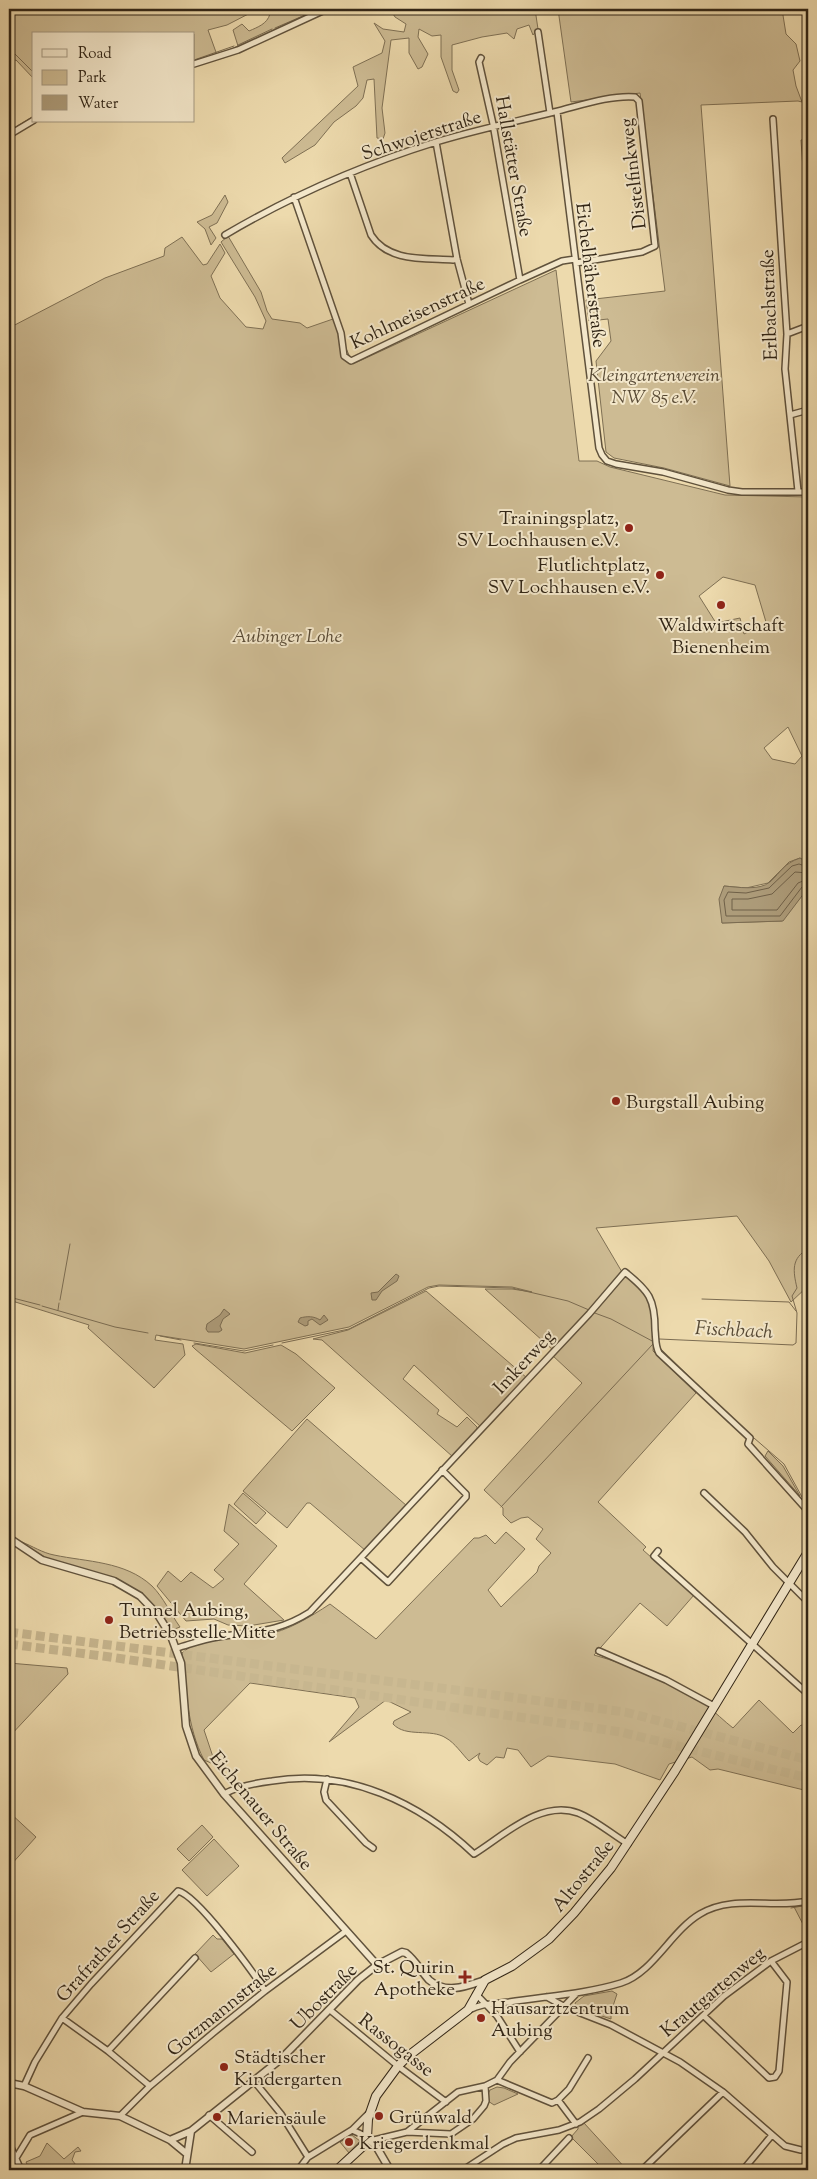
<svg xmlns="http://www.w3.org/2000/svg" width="817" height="2179" font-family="'Sorts Mill Goudy',serif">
<rect width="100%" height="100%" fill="#eddaad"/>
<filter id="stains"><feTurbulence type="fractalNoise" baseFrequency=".004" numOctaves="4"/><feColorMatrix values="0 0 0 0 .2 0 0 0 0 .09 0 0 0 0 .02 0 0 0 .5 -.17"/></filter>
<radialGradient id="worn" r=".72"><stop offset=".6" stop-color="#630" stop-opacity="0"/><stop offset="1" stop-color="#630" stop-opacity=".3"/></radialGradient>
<!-- green -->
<path fill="#cdbb93" stroke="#7f7054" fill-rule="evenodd" d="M9,9H258L227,25L208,30L217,55L238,46L233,30L242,24L249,31C258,27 267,24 270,14L267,9H277L279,11L286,12L289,9H334L223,58L194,65V34H34V79L16,60L9,62Z
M390,9H535L538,29L533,35L529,25L517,29L514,39L507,33L482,37L452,45V70L459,90L457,93L453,91L441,57V35L432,36L419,29L418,37L428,54L422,67L418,69L409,53V38L391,40L382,108L385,133L383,139L377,138L374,79L367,80L363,98L356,106L334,122L315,145L285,163L282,158L358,86L353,67L382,53L385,41L374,23L383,29L404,32L406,24L395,17Z
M552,9H782L786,34L796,44L800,61L793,70L796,86L802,102L798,101L701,105L730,486L664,468L614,458L606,452L596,361L611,341L608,319L589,321L586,300L665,291L642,108L640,93L571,102L558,9Z
M808,139V184H804L801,140Z
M225,195L228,202L217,223L209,227L216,238L211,245L205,229L197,222L212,215Z
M228,236L261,292L267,311L272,319L300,323L307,328L333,319L353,364L556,270L579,461H597L610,467L725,495L808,497V863L800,858L789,862L768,883L746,888L724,886L722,923L782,921L808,888V1286L791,1302L769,1261L737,1216L596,1228L622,1272L590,1311L553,1350L485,1289H512L532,1292L512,1287L439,1285L428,1287L349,1327L244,1349L156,1335L155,1340L183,1344L185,1355L154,1388L88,1328L89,1325L9,1300V328L105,278L164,256L165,248L182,237L203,265L207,264L220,244L225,253L211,276L220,298L246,327L263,329L266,321L255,297L221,242ZM723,577L755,585L766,622L744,634L740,618L716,623L699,596ZM788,727L802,756L795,764L772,759L764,748Z
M625,1275L629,1276L650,1298L654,1337L653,1351L696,1393L598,1502L646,1547L643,1550L694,1595L667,1626L640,1603L594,1655C632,1666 674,1681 706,1705C715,1712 724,1721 733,1728L759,1700L793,1733L801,1725L805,1726L808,1723V1791L718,1769L710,1770L692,1757L669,1764L660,1780L615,1764L548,1756L531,1767L518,1750L507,1748L504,1758L496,1757L487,1765L480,1761L478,1757L480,1753L469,1761C462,1754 455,1743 446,1738C431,1728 406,1738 393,1724L394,1721L411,1712L386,1700L329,1742L359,1707L355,1698L250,1683L204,1730L213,1757L211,1763L204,1760C187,1727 186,1689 182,1653C203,1634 237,1640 264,1635C288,1631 310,1617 330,1604L376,1639L474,1538H479L486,1535L495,1544L506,1532L525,1549L488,1590L501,1607L537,1572L539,1566L551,1553L536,1539L543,1529L528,1517L521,1518L511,1523L503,1515V1508L484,1490L582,1383L552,1355Z
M426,1291L527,1378L481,1427L414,1365L403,1379L439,1410L437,1414L457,1427L467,1417L477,1427V1431L453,1457L322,1340L313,1339L348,1330Z
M196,1344L245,1353L281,1345L296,1354L335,1388L292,1431L195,1349L192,1346Z
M307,1419L407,1506L366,1551L310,1503H307L287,1528L243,1491Z
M768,1451L783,1466L800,1496L765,1456Z
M243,1493L266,1513L256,1524L234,1504Z
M229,1504L277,1546L244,1584L284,1620L248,1626L228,1625L214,1619L186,1621L157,1586L168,1571L181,1582L191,1572L213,1588L224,1579L214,1570L239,1544L224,1531Z
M22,1542C32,1546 43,1553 54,1555C87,1562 125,1561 152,1586C164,1598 170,1613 180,1627L172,1630L161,1613L147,1598L121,1581L50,1560L21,1543Z
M9,1663L67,1668L68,1674L9,1737Z
M9,1812L36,1837L9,1867Z
M202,1825L213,1837L189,1861L177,1849Z
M214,1839L239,1866L207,1896L182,1870Z
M808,1899V1934L792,1903Z
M213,1935L217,1939H222L234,1954L211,1972L195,1954Z
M612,1991L617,1994L611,2012V2019L577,2008L575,2003L584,1996Z
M497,2087L504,2088L518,2094L494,2105L488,2101L487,2096L490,2090Z
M584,2123L627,2170H604L571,2137L578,2129V2125Z
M352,2135L360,2141L349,2153L340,2142Z
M47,2143L64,2159L78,2147L81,2151L75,2152L72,2160L80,2170H30L26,2162L40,2156Z"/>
<!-- water -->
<path fill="#ad9c7a" stroke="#7b6c52" d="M800,858L808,863V888L783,921L722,923L719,899L724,886C737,887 759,891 770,882C782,871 783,864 800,858Z
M396,1274L399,1276L397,1281L382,1291L376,1300H372L371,1293L378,1292Z
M224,1309L230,1314L223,1319L220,1326L222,1330L219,1332H208L206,1329L207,1324L220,1315Z
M324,1315L328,1320L320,1325L312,1319L308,1321V1325L305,1326L298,1322L300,1318C307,1316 314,1316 320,1320Z"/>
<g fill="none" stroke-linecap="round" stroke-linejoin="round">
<!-- shore -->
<path stroke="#6f6048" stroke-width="1" d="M808,867L799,864L792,866L769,888L746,893L728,892L724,900L726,916H780L802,887L808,885
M808,873L795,872L772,894L748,899H732V910H777L798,883L808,879"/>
<!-- stream -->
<path stroke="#7b6c52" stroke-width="1" d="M315,10L318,9
M275,28L312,12
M238,45L272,29
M9,48L34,73
M194,60L234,46
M9,131L34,116
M9,1297L40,1305
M702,1299L789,1302L796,1311
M60,1300L70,1244
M655,1303L658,1339
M42,1306L115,1327L148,1333
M58,1310L59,1303
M592,1312L611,1319L654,1342
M160,1336L181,1340
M659,1339L793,1345L796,1343L797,1313L792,1296L797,1288C793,1271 791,1258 808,1249
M194,1343L244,1351L273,1345
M282,1343L349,1329L429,1288L439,1286L512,1288L568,1301L589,1310
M660,1348L714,1401
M739,1425L784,1464L802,1497L808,1504
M501,1507L653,1344
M791,1908L808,1905"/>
<!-- motorway-tunnel -->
<path stroke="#c7b68f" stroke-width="9" stroke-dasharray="9 4.5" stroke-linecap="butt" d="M9,1632L625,1712L808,1760
M9,1644L110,1657L621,1732L808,1778"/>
<!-- minor casing -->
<g stroke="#60523c" stroke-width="8">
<path id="minor" d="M538,32L550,113
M481,58L479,62L493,124L520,280
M194,64L238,50L327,9
M557,112L599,448L602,455L607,461L616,464L663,472L728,490L742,492H808
M773,119L787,334L785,369L798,491
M9,135L34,120
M436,142L457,259L469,304
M350,173L371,235C388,262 424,258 453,260L457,259
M294,197L341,333L344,356L351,361L520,280L562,261L575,259
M225,235C291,196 362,165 436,142C475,130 514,122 554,112C579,106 609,95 635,97L639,101L655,246L642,252L576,263
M787,334L808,326
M790,415L808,410
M704,1493L745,1532L773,1567L808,1602
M658,1551L654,1556L808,1694
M361,1558L388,1582L466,1497V1494L442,1470
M177,1648C191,1644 204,1639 218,1637C254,1631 277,1633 310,1612L589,1314L625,1272C649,1291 655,1299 655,1330C656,1339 655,1346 659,1353L750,1438L748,1444L808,1511
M599,1651L666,1680L714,1706
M327,1779L324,1792L326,1800L366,1843L373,1848
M224,1794C238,1786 256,1783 272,1781C348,1768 420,1803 474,1854C503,1836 541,1799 578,1813C594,1819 613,1835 628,1844
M476,1994L497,2016L520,2052
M547,1997L565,2007L611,2025L680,2062L723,2092L785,2146L801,2150
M330,2010L398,2066L446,2102
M469,2010C482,2003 494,2004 509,2002C546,1996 585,1994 621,1983C653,1973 671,1931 700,1914C733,1894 773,1909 808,1901
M704,2016L769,2078L775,2077L779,2071L787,1982L771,1961
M62,2018L108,2051L150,2086
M108,2051L195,1958
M497,2080L552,2103L558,2100L576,2124
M254,2081L281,2114L308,2157
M24,2086L35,2062L62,2018L91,1984L178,1891C197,1895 253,1972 265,1991
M558,2100L569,2089L588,2058
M209,2115L252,2152
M120,2116L150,2086L213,2033L265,1991L346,1931
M352,2130L374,2140L407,2132L451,2134L473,2119L484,2106L486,2101L485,2086L497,2080L510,2062L577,1993
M407,2132L458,2092L485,2086
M9,2143L21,2170
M16,2158L30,2135L83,2112
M298,2170L308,2157L352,2130L368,2114
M463,2170L503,2144L516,2138L559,2130L580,2122L599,2109L635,2079L724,1996L771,1961L808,1942
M539,2170L569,2138
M642,2170L723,2092
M743,2170L772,2135"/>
</g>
<!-- tertiary casing -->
<g stroke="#60523c" stroke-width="9">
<path id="tertiary" d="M9,1538L42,1560L114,1581L140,1596L158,1615L171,1636L181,1663L186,1726L196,1756L224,1794L377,1965
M9,2083L24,2086L83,2112L120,2116L170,2140L187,2154
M367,2138L376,2146L390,2170
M170,2140L191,2131
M185,2170L191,2131L281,2059L358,1980L377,1965L402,1952L406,1953C415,1960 421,1971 429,1980C446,1995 467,1986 485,1980"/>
</g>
<!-- secondary casing -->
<g stroke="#312516" stroke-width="10">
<path id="secondary" d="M337,2170L362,2147L367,2138L368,2119L376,2096L398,2066L407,2057L468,2010L485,1980L512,1966L549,1939L574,1913L611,1868L675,1771L808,1552"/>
</g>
<!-- minor -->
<use href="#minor" stroke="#f3e7ca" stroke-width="5"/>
<!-- tertiary -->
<use href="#tertiary" stroke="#f3e7ca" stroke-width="6"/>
<!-- secondary -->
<use href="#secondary" stroke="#f3e7ca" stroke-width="8"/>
</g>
<!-- markers -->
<g fill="#8f2418" stroke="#f3e7ca" stroke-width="2">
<circle cx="629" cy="528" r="5"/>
<circle cx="660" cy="575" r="5"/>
<circle cx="721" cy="605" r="5"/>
<circle cx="616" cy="1101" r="5"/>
<circle cx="109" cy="1620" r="5"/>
<path d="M462.5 1969.5h5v5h5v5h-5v5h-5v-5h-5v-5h5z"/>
<circle cx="481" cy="2018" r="5"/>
<circle cx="224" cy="2067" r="5"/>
<circle cx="379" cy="2116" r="5"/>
<circle cx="217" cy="2117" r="5"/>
<circle cx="349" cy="2142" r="5"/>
</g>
<g text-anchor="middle" stroke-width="4" stroke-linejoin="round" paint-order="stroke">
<!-- street labels -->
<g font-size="19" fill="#312516" stroke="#f3e7ca">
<text transform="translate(421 134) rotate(-18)" y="7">Schwojerstraße</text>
<text transform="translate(515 166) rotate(80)" y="7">Hallstätter Straße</text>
<text transform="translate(632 174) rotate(-97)" y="7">Distelfinkweg</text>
<text transform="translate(592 275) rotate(83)" y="7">Eichelhäherstraße</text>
<text transform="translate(768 305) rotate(-92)" y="7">Erlbachstraße</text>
<text transform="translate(417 312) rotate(-25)" y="7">Kohlmeisenstraße</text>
<text transform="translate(523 1361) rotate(-47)" y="7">Imkerweg</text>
<text transform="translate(262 1810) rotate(50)" y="7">Eichenauer Straße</text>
<text transform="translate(582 1875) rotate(-51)" y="7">Altostraße</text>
<text transform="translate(107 1945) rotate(-48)" y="7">Grafrather Straße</text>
<text transform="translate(712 1991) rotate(-40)" y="7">Krautgartenweg</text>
<text transform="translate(323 1996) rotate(-45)" y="7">Ubostraße</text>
<text transform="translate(221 2009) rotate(-39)" y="7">Gotzmannstraße</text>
<text transform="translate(397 2044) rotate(38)" y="7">Rassogasse</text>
</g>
<!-- park labels -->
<g font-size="19" font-style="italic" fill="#584a35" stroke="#f3e7ca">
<text x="654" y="381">Kleingartenverein<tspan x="654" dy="22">NW 85 e.V.</tspan></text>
<text x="287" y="642">Aubinger Lohe</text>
</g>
<!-- poi labels -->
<g font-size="19" fill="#312516" stroke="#f3e7ca" text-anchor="start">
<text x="619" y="524" text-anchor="end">Trainingsplatz,<tspan x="619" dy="22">SV Lochhausen e.V.</tspan></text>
<text x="650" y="571" text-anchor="end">Flutlichtplatz,<tspan x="650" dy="22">SV Lochhausen e.V.</tspan></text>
<text x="721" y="631" text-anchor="middle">Waldwirtschaft<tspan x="721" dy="22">Bienenheim</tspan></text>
<text x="626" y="1108">Burgstall Aubing</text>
<text x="119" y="1616">Tunnel Aubing,<tspan x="119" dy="22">Betriebsstelle Mitte</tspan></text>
<text x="455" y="1973" text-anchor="end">St. Quirin<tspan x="455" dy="22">Apotheke</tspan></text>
<text x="491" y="2014">Hausarztzentrum<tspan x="491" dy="22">Aubing</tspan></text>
<text x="234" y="2063">Städtischer<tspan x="234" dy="22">Kindergarten</tspan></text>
<text x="389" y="2123">Grünwald</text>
<text x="227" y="2124">Mariensäule</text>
<text x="359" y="2149">Kriegerdenkmal</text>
</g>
<!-- water labels -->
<g font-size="20" font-style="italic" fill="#564934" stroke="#f3e7ca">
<text transform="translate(734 1329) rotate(3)" y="7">Fischbach</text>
</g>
</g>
<!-- margin -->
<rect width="817" height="2179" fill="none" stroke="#eddaad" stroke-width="30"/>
<rect x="10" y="10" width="797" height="2159" fill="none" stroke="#312516" stroke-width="2.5"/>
<rect x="15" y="15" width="787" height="2149" fill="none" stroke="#312516"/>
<!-- legend -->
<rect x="32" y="32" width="162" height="90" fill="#f3e7ca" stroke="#a59982"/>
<rect x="42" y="49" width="25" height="8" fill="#f3e7ca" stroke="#a59982"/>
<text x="78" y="58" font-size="15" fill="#312516">Road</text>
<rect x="42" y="70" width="25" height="15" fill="#cdbb93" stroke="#a59982"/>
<text x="78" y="82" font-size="15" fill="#312516">Park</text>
<rect x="42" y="95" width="25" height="15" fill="#ad9c7a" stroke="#a59982"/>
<text x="78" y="108" font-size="15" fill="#312516">Water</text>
<rect width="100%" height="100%" filter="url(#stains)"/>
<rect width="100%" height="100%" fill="url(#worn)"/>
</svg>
